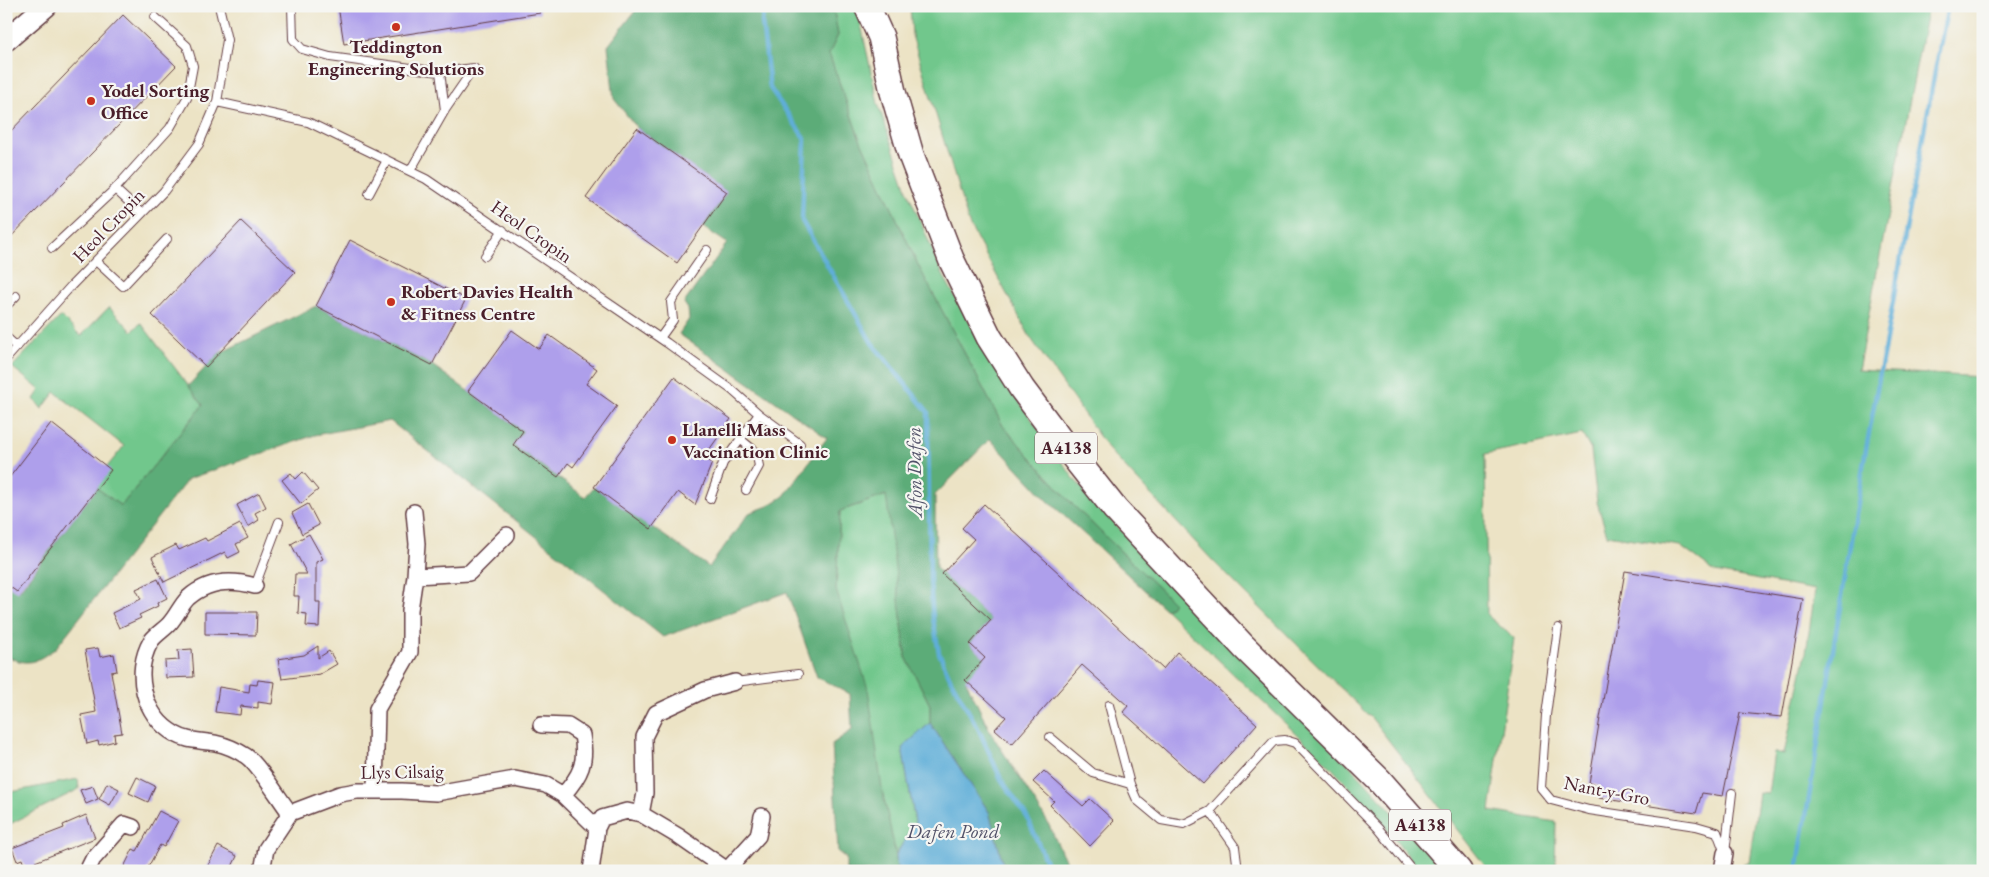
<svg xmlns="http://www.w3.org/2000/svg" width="1989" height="877" font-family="'EB Garamond',serif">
<rect width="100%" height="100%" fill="#f6f6f2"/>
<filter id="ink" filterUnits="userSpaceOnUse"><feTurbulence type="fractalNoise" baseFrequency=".02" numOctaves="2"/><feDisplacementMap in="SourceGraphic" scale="10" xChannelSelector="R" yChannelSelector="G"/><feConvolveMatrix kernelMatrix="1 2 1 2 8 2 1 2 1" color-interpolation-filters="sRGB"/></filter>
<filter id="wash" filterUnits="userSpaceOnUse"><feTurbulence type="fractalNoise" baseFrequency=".0096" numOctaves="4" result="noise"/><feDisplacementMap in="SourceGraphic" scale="20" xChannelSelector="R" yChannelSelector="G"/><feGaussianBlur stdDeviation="1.12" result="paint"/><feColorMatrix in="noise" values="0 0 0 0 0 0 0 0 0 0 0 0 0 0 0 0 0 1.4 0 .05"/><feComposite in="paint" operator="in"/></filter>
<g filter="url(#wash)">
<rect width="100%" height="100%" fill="#ece3c5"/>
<!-- green -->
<path fill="#71c78c" stroke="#5e735c" d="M833,6H857L878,104L909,195L944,277L1000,375L1075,480L1202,618L1360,776L1446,871H1420L1384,825L1328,764L1166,610L1174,603L1073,505L1003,426L918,265L859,137L829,54L838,35Z
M910,6H1928L1858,370L1983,377V871H1742L1744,863H1749L1759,793L1768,794L1774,752L1784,754L1806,653L1815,590L1715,572L1680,546L1607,535L1597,502L1591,450L1582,434L1485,454L1487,615L1514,638L1490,811L1556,822L1555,871H1489L1373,720L1215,563L1109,450L1030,337L969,224L912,35Z
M109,307L132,331L141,323L203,405L121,506L97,488L107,467L124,446L55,392L42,409L34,399L40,390L12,367L61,316L81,336Z
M887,495L906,657L930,705V723L902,748L915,822L896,855L836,590L840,511Z
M78,779L79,789L6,826V793Z"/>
<!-- forest -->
<path fill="#5cac78" stroke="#536652" d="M639,6H833L838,35L829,54L859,137L918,265L1003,426L1073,505L1174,603L1166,610L1047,500L990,439L935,495L936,568L991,620L970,644L985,658L966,681L991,733L1047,821L1067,864V871H1005L989,812L930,723V705L906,657L886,495L840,511L836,590L868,689L882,789L896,855L897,871H846V858L838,852L832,744L852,730L850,694L817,677L787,592L663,637L390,421L315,435L188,479L55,649C35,662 29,667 6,656V584L18,592L97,488L121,506L203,405L188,386L218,354L316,306L432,365L523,431L513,445L585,497L594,487L651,528L652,527L709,567L749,513L768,506L784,496L827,438L679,334L689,319L688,309L684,303L727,243L703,227L727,192L637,128L614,99L608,46Z"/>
<!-- water -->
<path fill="#5eaed8" stroke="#546682" d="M930,723L989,812L1005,871H897L896,855L915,822L902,748Z"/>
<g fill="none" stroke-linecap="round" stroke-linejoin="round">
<!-- stream -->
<path stroke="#5eaed8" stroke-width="4.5" d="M764,6L762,22L770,88L805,139L802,221L872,343L928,412L930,580L933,619L939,653L951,680L979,730L1001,779L1027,817L1050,871
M1797,871L1863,466L1935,71L1948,6"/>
</g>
<g id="blocks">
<!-- building -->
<path fill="#ae9feb" d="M338,6H539L540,13L344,44Z
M123,15L176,66L6,242V136Z
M637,128L727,192L677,263L586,198Z
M241,221L295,272L206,367L152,315Z
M350,240L466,299L432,365L316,306Z
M512,330L539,349L549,335L597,369L586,384L617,406L573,467L568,463L558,477L513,445L523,431L468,391Z
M674,377L731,419L704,457L712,463L695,505L678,492L651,529L594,487Z
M51,423L111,470L17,592L6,584V482Z
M303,472L318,490L301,504L282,480L291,473L296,479Z
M259,493L266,507L255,513L259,520L248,527L237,505Z
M308,504L319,525L302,534L292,513Z
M984,504L1163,669L1177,652L1257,724L1203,784L1123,712L1128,706L1082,665L1012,744L995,729L1006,717L965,680L985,658L970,644L991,620L942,574L974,539L962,528Z
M240,524L248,538L236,544L240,552L228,558L225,552L164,582L152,557L176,545L179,550L205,538L207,541Z
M309,534L323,559L316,562V602H320L319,627L306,626L307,614L298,613L299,596H294L295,574H307L291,544Z
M1625,571L1803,599L1782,717L1740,713L1723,796L1702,793L1696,813L1599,798V786L1589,783Z
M158,579L167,598L157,603L158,606L139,615L141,618L119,628L112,613L141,599L136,589Z
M205,612H257L256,635L205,634Z
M318,646V658L329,651L337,664L320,674L282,679L278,659L304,655Z
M98,648L100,657L114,654L117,671L111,672L122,733L114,734L115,741L99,745L98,741L87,744L81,715L96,712L85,650Z
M192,649L194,677L166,678L165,661L179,660L178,650Z
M258,680L275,682L272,704L258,702V708L241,706L240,715L215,712L219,687L249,692L250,684L257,685Z
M1044,771L1083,806L1090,799L1114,821L1090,846L1050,805L1054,801L1033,782Z
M137,777L155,786L148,802L129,793Z
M107,783L119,789L110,805L99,799Z
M93,786L98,799L86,804L80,790Z
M159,811L178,821L164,847L160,845L146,871H122L133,849L137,851Z
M86,815L95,838L35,862L38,868L30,871H26L22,859L17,861L12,848L64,828L63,825Z
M218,846L237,856L230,871H205Z"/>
</g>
</g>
<g filter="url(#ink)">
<use href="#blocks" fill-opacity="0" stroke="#623c42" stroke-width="1"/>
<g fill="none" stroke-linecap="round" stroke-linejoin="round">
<!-- service casing -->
<g stroke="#623c42" stroke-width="10">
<path id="service" d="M219,6L227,40L217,102L308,122L426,179L667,343L732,390L759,414L800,444
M292,6L293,39L302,49L330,57L440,72L445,110
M440,72L474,68
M410,171L445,110L474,68
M369,194L387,160
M141,213L115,189L170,128L187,98L193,66L187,46L155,17
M52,248L115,189
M485,256L503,230
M96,261L123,286L167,239
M6,306L16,296
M6,337L17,347
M660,338L673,320L671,302L707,250
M6,359L71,286L164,191L199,144L217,102
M740,439L756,452L759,466L746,490
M710,499L723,463L759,414
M255,586L279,522
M1558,628L1546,715L1541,788L1551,800L1589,810L1696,826L1717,832L1725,853L1732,793
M735,682L798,674
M1109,705L1130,784L1137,800L1161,820L1184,824L1210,811L1274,741L1285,740L1295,743L1378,828L1413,871
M1050,737L1093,773L1130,784
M1210,811L1235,847L1238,871"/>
</g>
<!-- minor casing -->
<g stroke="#623c42" stroke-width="18">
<path id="minor" d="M414,512L417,544L415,576
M255,586C231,579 207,581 188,598C181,605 177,615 170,623C165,629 156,634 151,641C133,672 143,716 175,734C189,742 199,740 215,743C225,745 237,750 246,756C258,764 280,800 290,813
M541,725L568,726L582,735C587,762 581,775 563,795
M375,791L377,709L410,652V610L415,576L469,573L507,535
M641,814L678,836L727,870L758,836L762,816
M87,871L93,859L124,824L133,827
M262,871L266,849L290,813L340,794L357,791H402L436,793L515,779L546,785L563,795L597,828
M591,871L597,828L602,818L627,811L641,814L645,793L644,737L656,713L705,690L735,682
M1722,871L1725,853"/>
</g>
<!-- secondary casing -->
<g stroke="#623c42" stroke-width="24">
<path id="secondary" d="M6,40L46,6"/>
</g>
<!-- trunk casing -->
<g stroke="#623c42" stroke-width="28">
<path id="trunk" d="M867,6L881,37L893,92L911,155L951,259L989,337L1022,389L1058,437L1115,509L1244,647L1379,780L1459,871"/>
</g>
<!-- service -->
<use href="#service" stroke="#fff" stroke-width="8"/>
<!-- minor -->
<use href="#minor" stroke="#fff" stroke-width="15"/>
<!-- secondary -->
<use href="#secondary" stroke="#fff" stroke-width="21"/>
<!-- trunk -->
<use href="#trunk" stroke="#fff" stroke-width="25"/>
</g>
</g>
<!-- markers -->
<g fill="#c8321e" stroke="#f6f6f2" stroke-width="2">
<circle cx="396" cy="27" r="5"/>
<circle cx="91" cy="101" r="5"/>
<circle cx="391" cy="302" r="5"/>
<circle cx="672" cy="440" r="5"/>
</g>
<g text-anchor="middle" stroke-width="4.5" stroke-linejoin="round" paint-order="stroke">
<!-- shield labels -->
<g fill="#f6f6f2" stroke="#7e6067" stroke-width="1">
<rect x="1035" y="432.5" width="62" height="31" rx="4"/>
<rect x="1389" y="809.5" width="62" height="31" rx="4"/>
</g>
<g font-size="18" font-weight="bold" fill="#4a1f2b">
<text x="1066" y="454">A4138</text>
<text x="1420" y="831">A4138</text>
</g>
<!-- poi labels -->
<g font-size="19" font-weight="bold" fill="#4a1f2b" stroke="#f6f6f2" text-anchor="start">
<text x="396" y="53" text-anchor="middle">Teddington<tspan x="396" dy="22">Engineering Solutions</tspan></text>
<text x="101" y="97">Yodel Sorting<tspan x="101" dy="22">Office</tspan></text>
<text x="401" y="298">Robert Davies Health<tspan x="401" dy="22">&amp; Fitness Centre</tspan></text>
<text x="682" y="436">Llanelli Mass<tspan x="682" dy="22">Vaccination Clinic</tspan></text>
</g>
<!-- street labels -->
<g font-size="19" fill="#4a1f2b" stroke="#f6f6f2">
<text transform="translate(108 225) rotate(-46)" y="7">Heol Cropin</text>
<text transform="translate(532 231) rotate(35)" y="7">Heol Cropin</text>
<text transform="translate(402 771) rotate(-1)" y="7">Llys Cilsaig</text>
<text transform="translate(1607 790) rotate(11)" y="7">Nant-y-Gro</text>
</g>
<!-- water labels -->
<g font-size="20" font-style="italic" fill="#515168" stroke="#f6f6f2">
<text transform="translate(914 472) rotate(-91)" y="7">Afon Dafen</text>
<text x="953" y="838">Dafen Pond</text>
</g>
</g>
<!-- margin -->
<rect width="1989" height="877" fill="none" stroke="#f6f6f2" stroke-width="25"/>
</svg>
